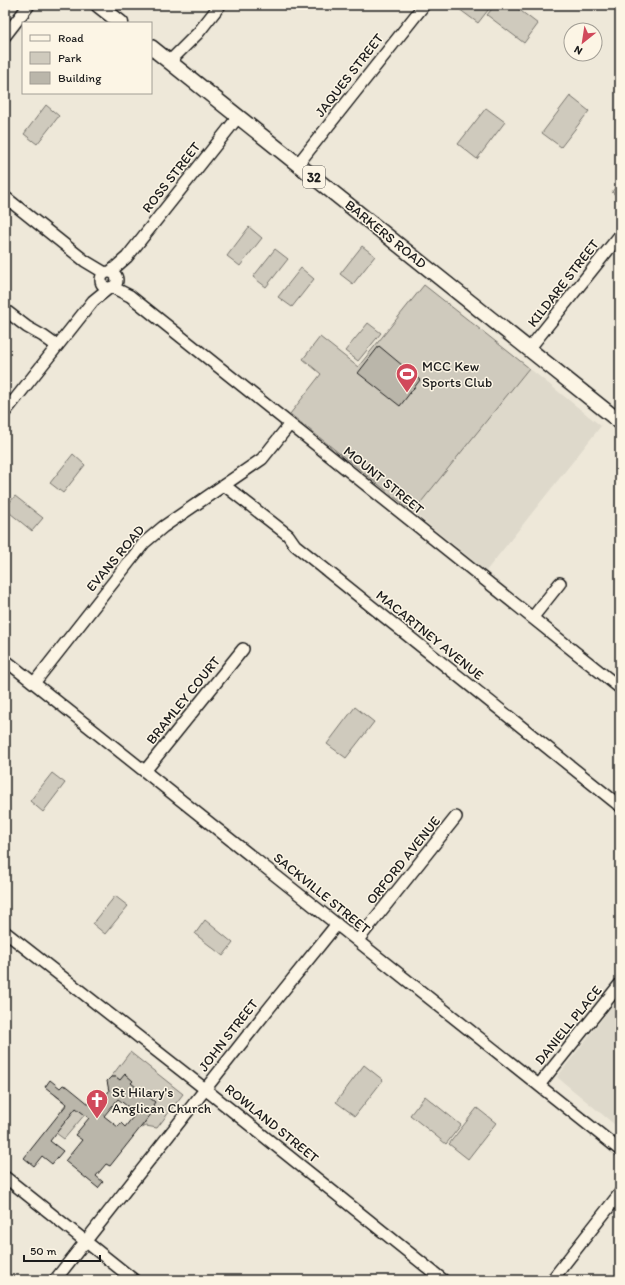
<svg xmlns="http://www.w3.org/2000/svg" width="625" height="1285" font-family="Itim,sans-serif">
<rect width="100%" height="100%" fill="#eee8d9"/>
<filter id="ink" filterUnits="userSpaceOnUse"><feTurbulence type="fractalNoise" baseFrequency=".025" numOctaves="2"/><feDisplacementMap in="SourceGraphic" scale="8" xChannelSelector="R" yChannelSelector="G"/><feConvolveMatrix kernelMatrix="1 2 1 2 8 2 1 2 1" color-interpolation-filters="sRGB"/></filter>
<g filter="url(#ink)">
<!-- built -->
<path fill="#ded9cb" d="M529,368L601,426L486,571L413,512Z
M620,996V1129L557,1077Z"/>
<!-- green -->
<path fill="#cfcabd" stroke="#76736c" d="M462,5H492L478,23L459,9Z
M495,5H513L538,24L524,43L487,15Z
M570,96L589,111L561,147L542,133Z
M46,105L59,116L37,144L24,134Z
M486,108L505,122L477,159L458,144Z
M620,181V198L612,192Z
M249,227L262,238L240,266L227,256Z
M362,246L375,256L353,284L340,274Z
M275,249L288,259L266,287L253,277Z
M301,268L314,279L292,307L278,297Z
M424,285L529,368L413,512L290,414L321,374L303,359L320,337L358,367Z
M368,323L381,333L358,361L345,351Z
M73,454L85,465L63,493L50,483Z
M15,496L43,518L32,531L5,509V508Z
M355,707L374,722L346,758L327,744Z
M52,773L65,783L43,812L30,801Z
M115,896L128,906L105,934L93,924Z
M205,920L233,943L223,956L195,934Z
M130,1052L183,1094L157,1128L146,1126L142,1128V1127L155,1107L131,1083L133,1081L120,1080L116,1077H111Z
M364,1065L383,1080L355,1116L336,1102Z
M57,1092L84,1100L87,1103L86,1113L64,1139L56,1133L70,1115L62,1109L66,1104L55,1095Z
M425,1096L461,1125L446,1144L410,1115Z
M477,1108L496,1123L468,1159L449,1144Z"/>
<!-- building -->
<path fill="#bab6aa" stroke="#1c1c1c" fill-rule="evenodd" d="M379,346L420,380L400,406L358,373Z
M125,1074L133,1081L131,1083L155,1102L153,1105L156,1108L110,1166L106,1164L96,1176L103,1182L98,1188L65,1161L82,1140L75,1135L89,1118L76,1108L50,1141L63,1151L52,1164L42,1156L34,1166L24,1158L67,1104L45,1087L50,1080L60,1088L63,1085L68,1087L95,1109L109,1091L107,1081L111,1077H116L120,1080ZM118,1099L136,1113L125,1127L121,1123L118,1127L104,1116Z"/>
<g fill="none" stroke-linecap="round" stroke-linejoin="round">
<!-- minor casing -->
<g stroke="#1c1c1c" stroke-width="14">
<path id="minor" d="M5,36L29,5
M169,62L198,33L220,5
M298,164L424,5
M5,197L85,261L105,273
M110,272L127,257L238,117
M101 280a8 8 0 1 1 16 0a8 8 0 1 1-16 0Z
M112,287L130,296L620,688
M5,310L27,327L43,336L57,346
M529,349L620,235
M5,412L93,301L109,288
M224,485L288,535L295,545L620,806
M533,617L560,583
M5,660L620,1150
M34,683L144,543L163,527L262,459L290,424
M145,771L243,649
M5,932L205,1089L443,1280
M358,940L456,817
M539,1085L620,984
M5,1177L134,1280
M55,1280L270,1007L337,924
M552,1280L620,1193"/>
</g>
<!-- major casing -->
<g stroke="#1c1c1c" stroke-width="17">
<path id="major" d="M98,5L121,23
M151,47L620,422"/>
</g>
<!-- minor -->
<use href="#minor" stroke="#fcf5e5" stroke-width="11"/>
<!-- major -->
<use href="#major" stroke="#fcf5e5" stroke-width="14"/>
</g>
</g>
<!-- icons -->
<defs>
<g id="stadium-pin" transform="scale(1.15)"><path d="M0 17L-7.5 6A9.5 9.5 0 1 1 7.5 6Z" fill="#d1495b" stroke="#fcf5e5"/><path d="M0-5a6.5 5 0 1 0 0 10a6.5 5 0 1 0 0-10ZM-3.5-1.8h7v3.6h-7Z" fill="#fff"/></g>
<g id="church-pin" transform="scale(1.15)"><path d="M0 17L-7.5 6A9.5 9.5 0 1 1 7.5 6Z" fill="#d1495b" stroke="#fcf5e5"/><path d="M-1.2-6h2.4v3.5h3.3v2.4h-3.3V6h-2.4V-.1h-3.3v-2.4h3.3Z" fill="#fff"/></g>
</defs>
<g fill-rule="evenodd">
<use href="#stadium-pin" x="407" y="374"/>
<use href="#church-pin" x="97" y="1100"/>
</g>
<g text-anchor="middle" stroke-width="3" stroke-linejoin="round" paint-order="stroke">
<!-- shield labels -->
<rect fill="#fcf5e5" stroke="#5f5d58" stroke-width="1" x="303" y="166" width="22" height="22" rx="3"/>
<g font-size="13" font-weight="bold" fill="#1c1c1c">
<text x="314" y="182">32</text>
</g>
<!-- street labels -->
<g font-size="14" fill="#1c1c1c" stroke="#fcf5e5">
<text transform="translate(349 75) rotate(-52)" y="5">JAQUES STREET</text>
<text transform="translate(171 177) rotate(-52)" y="5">ROSS STREET</text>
<text transform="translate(386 234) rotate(39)" y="5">BARKERS ROAD</text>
<text transform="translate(563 283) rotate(-52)" y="5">KILDARE STREET</text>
<text transform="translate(384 480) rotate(39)" y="5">MOUNT STREET</text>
<text transform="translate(115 558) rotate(-50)" y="5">EVANS ROAD</text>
<text transform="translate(430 635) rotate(39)" y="5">MACARTNEY AVENUE</text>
<text transform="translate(183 700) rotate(-51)" y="5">BRAMLEY COURT</text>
<text transform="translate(403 860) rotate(-51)" y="5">ORFORD AVENUE</text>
<text transform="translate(322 893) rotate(39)" y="5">SACKVILLE STREET</text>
<text transform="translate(568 1025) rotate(-51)" y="5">DANIELL PLACE</text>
<text transform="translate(228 1035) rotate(-52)" y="5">JOHN STREET</text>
<text transform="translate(272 1123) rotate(39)" y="5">ROWLAND STREET</text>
</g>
<!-- poi labels -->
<g font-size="14" fill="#1c1c1c" stroke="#fcf5e5" text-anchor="start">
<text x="422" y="371">MCC Kew<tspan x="422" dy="16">Sports Club</tspan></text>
<text x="112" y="1097">St Hilary's<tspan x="112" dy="16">Anglican Church</tspan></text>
</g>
</g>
<!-- margin -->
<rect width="625" height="1285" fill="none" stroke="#fcf5e5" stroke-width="20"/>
<rect x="10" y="10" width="605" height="1265" fill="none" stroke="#1c1c1c" stroke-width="1.5" filter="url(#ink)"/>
<!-- legend -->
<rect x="22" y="22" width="130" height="72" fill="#fcf5e5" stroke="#a29e95"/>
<rect x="30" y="35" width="20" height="6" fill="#fcf5e5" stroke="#a29e95"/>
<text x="58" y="42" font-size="12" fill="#1c1c1c">Road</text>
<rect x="30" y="52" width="20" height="12" fill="#cfcabd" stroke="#a29e95"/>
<text x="58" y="62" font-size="12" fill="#1c1c1c">Park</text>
<rect x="30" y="72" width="20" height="12" fill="#bab6aa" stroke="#a29e95"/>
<text x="58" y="82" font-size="12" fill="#1c1c1c">Building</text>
<!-- north arrow -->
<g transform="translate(583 42) rotate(210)"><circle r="19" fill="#fcf5e5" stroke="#a29e95"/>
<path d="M0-3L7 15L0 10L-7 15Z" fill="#d1495b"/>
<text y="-6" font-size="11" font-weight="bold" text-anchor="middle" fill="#1c1c1c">N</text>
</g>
<!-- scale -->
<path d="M24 1255v6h76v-6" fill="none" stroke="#1c1c1c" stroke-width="2"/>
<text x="30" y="1255" font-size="12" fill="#1c1c1c" stroke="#fcf5e5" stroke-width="3" paint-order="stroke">50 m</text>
</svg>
